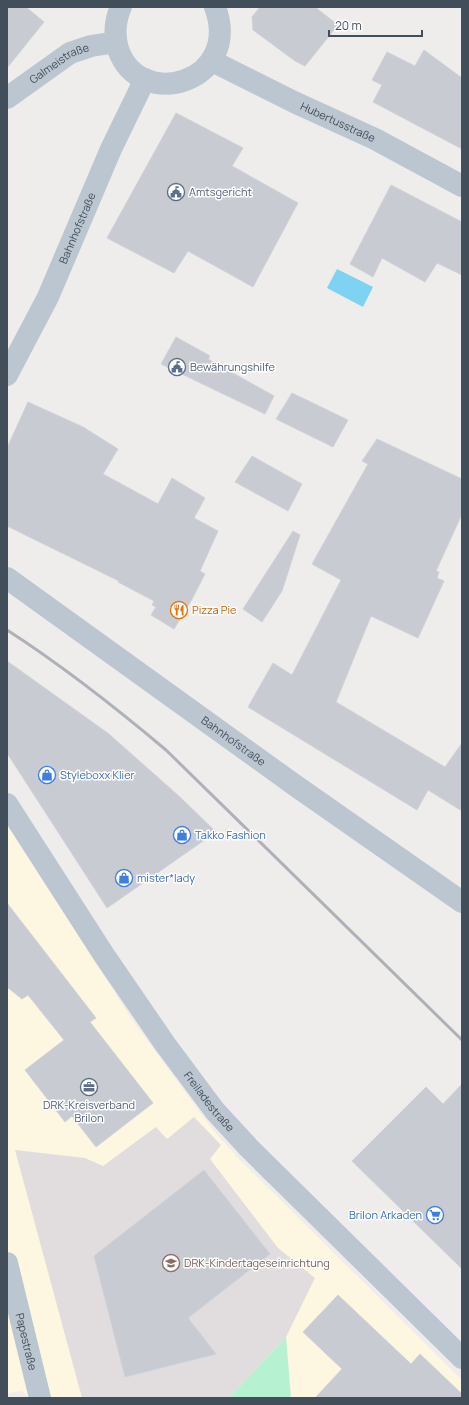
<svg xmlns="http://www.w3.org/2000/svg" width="469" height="1405" font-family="Manrope,sans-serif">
<rect width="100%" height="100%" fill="#efecec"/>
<!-- commercial -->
<path fill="#fdf7e2" d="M7,825L133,1021L213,1130L240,1160L462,1380V1398H291L286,1338L229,1398H30L22,1391L7,1393Z"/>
<!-- education -->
<path fill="#e1ddde" d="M194,1117L221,1145L210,1159L278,1248L315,1278L286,1337L229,1398H82L15,1150L85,1158L103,1166L156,1127L167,1139Z"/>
<!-- green -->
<path fill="#b6f2d1" d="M286,1337L291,1398H229Z"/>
<!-- water -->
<path fill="#7fd3f2" d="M337,269L373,287L363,307L327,288Z"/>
<!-- building -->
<path fill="#c8cbd2" stroke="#d0d2d9" d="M7,7H26L44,22L7,68Z
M260,7H315L338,25L305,66L295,61L253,30L252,17Z
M424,50L462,78V149L373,102L382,85L372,80L387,52L415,66Z
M176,113L243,148L232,166L298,203L253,287L188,251L174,273L107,238Z
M391,185L462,222V275L437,263L425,282L382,258L373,277L350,264Z
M176,337L210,356L208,359L274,396L265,414L161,364Z
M292,393L348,420L333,447L276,419Z
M28,402L83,427L118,449L103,474L158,504L172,478L205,498L194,518L218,531L200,571L205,574L191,601L174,629L151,615L156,607L152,605L154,601L118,582L119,581L7,526V448Z
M377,439L462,479V514L436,571L439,572L437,578L444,581L418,638L371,616L336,702L445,767L462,743V811L428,790L417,810L248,707L273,663L292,675L341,580L312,564L368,464L362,461Z
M252,456L302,484L288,511L235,482Z
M293,531L300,535L282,591L262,622L243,609Z
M7,661L109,734L180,797L216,832L107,908L7,753Z
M7,903L96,1018L90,1022L153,1103L96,1147L72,1116L65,1122L25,1070L64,1040L28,995L22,999L7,987Z
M462,1084V1269L352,1161L426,1087L443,1104Z
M204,1170L270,1254L188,1318L216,1354L125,1377L94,1256Z
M338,1295L411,1364L420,1354L462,1394V1398H315L342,1369L303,1332Z"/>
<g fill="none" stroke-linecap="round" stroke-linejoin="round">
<!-- minor -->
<g stroke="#bbc6d0" stroke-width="22">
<path d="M121,7C115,20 114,35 118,49C140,113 243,82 215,7"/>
<path id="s1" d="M212,61L294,102L375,139L462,186"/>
<path id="s2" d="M7,98L70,53L91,46L116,42"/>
<path id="s3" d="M7,375L48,297L111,149L145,79"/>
<path id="s4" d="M7,578L296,786L462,902"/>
<path id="s5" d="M7,804L104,955L165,1044L215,1111L249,1148L462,1358"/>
<path id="s6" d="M7,1263L40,1398"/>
</g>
<!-- rail -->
<path stroke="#aeb1b8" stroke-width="3" d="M7,630C63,666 115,707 166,750L462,1040"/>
</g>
<!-- icons -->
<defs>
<g id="civic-ring" transform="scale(0.9)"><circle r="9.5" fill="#fff" stroke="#5c6f8a" stroke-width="1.5"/><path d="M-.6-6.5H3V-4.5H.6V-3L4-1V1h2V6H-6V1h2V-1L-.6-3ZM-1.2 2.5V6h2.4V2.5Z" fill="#5c6f8a"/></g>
<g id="restaurant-ring" transform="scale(0.9)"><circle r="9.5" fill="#fff" stroke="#e8710a" stroke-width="1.5"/><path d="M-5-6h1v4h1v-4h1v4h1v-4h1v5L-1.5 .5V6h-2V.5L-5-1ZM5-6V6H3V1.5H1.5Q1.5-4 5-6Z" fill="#e8710a"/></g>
<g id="shop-ring" transform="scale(0.9)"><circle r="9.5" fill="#fff" stroke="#3f7fe0" stroke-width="1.5"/><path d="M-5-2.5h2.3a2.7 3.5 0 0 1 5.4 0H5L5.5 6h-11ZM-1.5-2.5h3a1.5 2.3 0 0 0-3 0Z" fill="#3f7fe0"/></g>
<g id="office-ring" transform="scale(0.9)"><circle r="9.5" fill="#fff" stroke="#5c6f8a" stroke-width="1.5"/><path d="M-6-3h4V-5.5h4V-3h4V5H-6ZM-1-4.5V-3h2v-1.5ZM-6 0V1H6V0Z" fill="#5c6f8a"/></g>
<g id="supermarket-ring" transform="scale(0.9)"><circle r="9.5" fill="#fff" stroke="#3f7fe0" stroke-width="1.5"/><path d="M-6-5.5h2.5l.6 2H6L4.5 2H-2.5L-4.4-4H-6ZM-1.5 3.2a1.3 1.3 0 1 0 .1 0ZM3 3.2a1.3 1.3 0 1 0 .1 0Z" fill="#3f7fe0"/></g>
<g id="school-ring" transform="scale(0.9)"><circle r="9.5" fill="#fff" stroke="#8d6e63" stroke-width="1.5"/><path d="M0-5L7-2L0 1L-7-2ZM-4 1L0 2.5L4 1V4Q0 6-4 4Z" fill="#8d6e63"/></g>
</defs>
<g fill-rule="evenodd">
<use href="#civic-ring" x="176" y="192"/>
<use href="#civic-ring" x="177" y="367"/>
<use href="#restaurant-ring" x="179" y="610"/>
<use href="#shop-ring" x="47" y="775"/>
<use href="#shop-ring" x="182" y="835"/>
<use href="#shop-ring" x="124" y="878"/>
<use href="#office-ring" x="89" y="1087"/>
<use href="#supermarket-ring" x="435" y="1215"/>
<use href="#school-ring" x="171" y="1263"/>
</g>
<g text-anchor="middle" stroke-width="3" stroke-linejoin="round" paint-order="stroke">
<!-- street labels -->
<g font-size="11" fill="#434e5b" stroke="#fff">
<text dy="4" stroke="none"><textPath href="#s2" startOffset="63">Galmeistraße</textPath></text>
<text dy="4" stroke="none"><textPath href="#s1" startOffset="140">Hubertusstraße</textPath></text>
<text dy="4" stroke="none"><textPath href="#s3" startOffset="163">Bahnhofstraße</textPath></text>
<text dy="4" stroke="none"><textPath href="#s4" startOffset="279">Bahnhofstraße</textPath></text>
<text dy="4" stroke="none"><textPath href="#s5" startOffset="360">Freiladestraße</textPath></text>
<text dy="4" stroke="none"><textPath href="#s6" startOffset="81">Papestraße</textPath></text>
</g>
<!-- service labels -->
<g font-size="11" fill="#4e5e75" stroke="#fff" text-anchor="start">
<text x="189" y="196">Amtsgericht</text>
<text x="190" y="371">Bewährungshilfe</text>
<text x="89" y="1109" text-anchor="middle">DRK-Kreisverband<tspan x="89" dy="13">Brilon</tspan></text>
</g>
<!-- food labels -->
<g font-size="11" fill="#c56008" stroke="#fff" text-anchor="start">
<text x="192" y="614">Pizza Pie</text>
</g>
<!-- shop labels -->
<g font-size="11" fill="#366cbe" stroke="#fff" text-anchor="start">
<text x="60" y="779">Styleboxx Klier</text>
<text x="195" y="839">Takko Fashion</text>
<text x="137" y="882">mister*lady</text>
<text x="422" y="1219" text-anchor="end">Brilon Arkaden</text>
</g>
<!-- education labels -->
<g font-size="11" fill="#785e54" stroke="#fff" text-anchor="start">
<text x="184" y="1267">DRK-Kindertageseinrichtung</text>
</g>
</g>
<!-- border -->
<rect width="469" height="1405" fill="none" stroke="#434e5b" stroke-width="16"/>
<!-- scale -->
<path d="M329 30v6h93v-6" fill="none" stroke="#434e5b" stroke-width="2"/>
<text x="335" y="30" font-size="12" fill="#434e5b" stroke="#ffffff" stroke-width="3" paint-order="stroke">20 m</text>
</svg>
